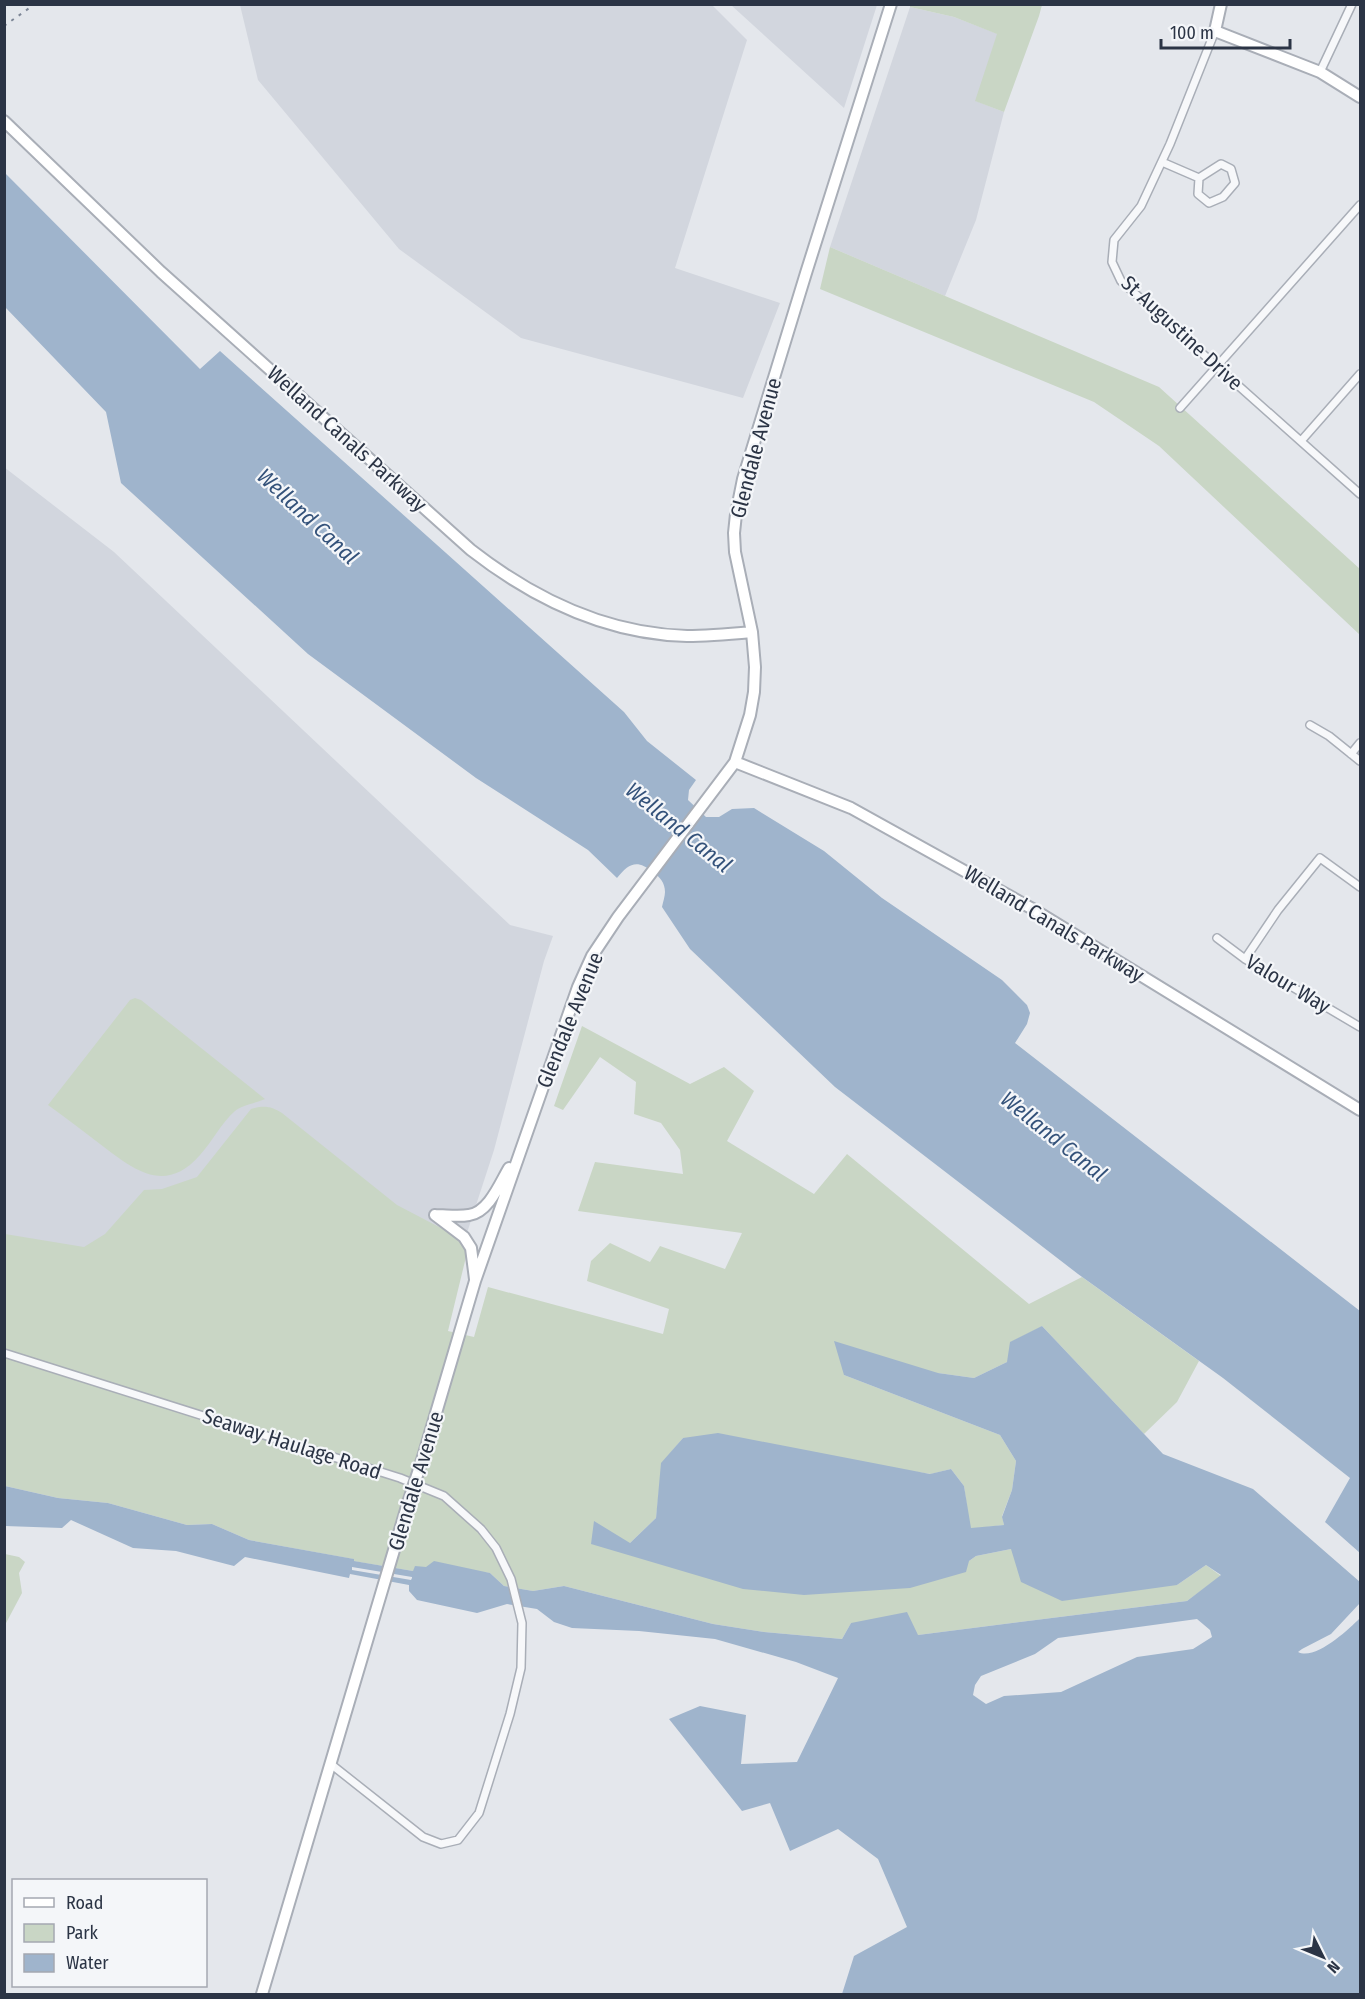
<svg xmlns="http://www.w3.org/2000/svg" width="1365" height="1999" font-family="'Fira Sans Condensed',sans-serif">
<rect width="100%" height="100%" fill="#e4e7ec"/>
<!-- built -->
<path fill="#d2d6de" d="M240,5H712L747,40L675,268L780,303L743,398L521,338L399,249L258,80Z
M731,5H877L844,108Z
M910,7L954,17L998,34L976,101L1004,112L976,220L945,296L830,247Z
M4,467L114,552L510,925L553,936L544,961L494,1150L436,1328L5,1249Z"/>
<!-- green -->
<path fill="#c9d6c5" d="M910,5H1042L1039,16L1004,112L975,101L997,34L954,17L910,7Z
M830,247L1159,387L1360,569V635L1159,446L1094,402L820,289Z
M135,998L141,1000L265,1099C256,1103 242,1105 235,1111C222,1122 212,1142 200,1155C165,1195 134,1170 100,1144C83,1131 66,1118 48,1105L130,1000Z
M582,1026L690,1084L724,1067L754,1091L727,1141L814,1194L847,1154L1029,1304L1082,1277L1199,1361L1177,1402L1144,1434L1042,1326L1007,1362L974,1378L938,1373L844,1375L1000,1435L1016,1461L1012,1490L1002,1516L1004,1525L970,1529L964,1486L951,1469L931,1474L683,1438L662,1463L656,1518L630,1543L592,1544L969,1561L976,1556L1011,1549L1177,1585L1206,1565L1221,1576L1187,1601L918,1635L851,1623L842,1639L764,1632L713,1624L564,1586L533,1591L504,1586L490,1573L426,1567L413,1571L353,1561V1559L249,1540L212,1524L187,1525L108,1503L58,1498L5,1486V1234L84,1247L105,1234L144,1190L162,1189L197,1177L251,1109C264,1105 271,1106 282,1113L397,1205L462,1239L467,1247L466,1257L448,1331L474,1337L488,1287L663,1334L669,1309L587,1281L591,1261L610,1243L650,1262L660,1246L725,1269L742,1233L578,1211L595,1162L683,1174L680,1150L661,1123L634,1114L636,1082L600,1057L563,1110L554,1106Z
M5,1554L19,1557L25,1562L19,1573L22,1593L5,1625Z"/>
<!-- water -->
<path fill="#9fb4cc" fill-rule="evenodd" d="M4,172L200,369L220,351L624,712L647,741L696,780L689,790L688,800L706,817H719L732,809L754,808L824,851L882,898L1002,980L1027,1005L1030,1013L1027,1024L1015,1043L1360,1311V1553L1325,1522L1350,1478L1223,1378L1078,1274L835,1087L690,949L662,907C663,902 665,896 665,892C665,883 660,877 653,872C637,859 629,863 617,878L588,850L476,778L308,654L121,483L106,412L5,307Z
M1042,1326L1163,1454L1253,1489L1360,1582V1603L1331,1634L1302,1649L1298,1652C1315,1661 1348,1630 1360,1618V1994H842L854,1956L907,1927L878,1859L838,1829L790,1851L770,1803L742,1811L669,1719L700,1706L746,1715L741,1764L797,1762L838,1678L796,1662L715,1639L639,1631L572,1628L554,1622L537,1609L507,1604L477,1613L417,1600L409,1591V1585L350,1574L349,1578L245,1557L234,1566L176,1551L133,1548L71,1520L62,1528L5,1526V1486L58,1498L108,1503L187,1525L212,1524L249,1540L354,1559V1561L413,1571L415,1566L426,1567L434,1561L490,1573L504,1586L533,1591L564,1586L713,1624L764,1632L842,1639L851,1623L907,1612L918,1635L1187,1601L1221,1575L1206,1565L1177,1585L1062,1601L1021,1582L1011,1549L976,1556L969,1561L966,1572L910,1588L804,1595L743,1589L591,1544L594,1521L630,1543L656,1518L661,1463L683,1438L718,1433L930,1474L951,1469L964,1486L971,1528L1004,1525L1002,1517L1012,1490L1016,1461L1000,1435L844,1375L834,1341L938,1373L974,1378L1007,1362L1010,1342ZM352,1567L412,1577V1578L411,1580L352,1570ZM1197,1619L1210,1630L1212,1637L1193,1649L1137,1657L1061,1692L1004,1696L986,1704L973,1695L975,1685L981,1676L1035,1654L1058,1638Z"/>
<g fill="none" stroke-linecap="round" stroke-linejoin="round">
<!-- street casing -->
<g stroke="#a9aeb7" stroke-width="10">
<path id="street" d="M1215,31L1170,144L1141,206L1114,240L1112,262L1121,281L1360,494
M1320,72L1352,4
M1162,162L1199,178L1198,194L1209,203L1223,197L1235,183L1231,169L1221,164L1199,178
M1180,408L1360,205
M1301,441L1360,374
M1310,725L1329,736L1360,761
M1351,754L1360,743
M1217,938L1245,959L1360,1027
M1245,959L1278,910L1320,858L1360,887
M4,1353L400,1478L444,1496L481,1529L496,1548L511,1579L522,1623L521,1668L510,1714L479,1813L458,1840L441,1844L423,1837L332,1765"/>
</g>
<!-- secondary casing -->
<g stroke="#a9aeb7" stroke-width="14">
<path id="secondary" d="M1221,4L1215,31L1320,72L1360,97
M4,121L161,272L471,550C534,599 606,634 687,636C708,636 730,634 752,632
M735,762L851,808L1031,908L1360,1110
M435,1215C446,1215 458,1217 469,1215C489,1212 500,1183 509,1168
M435,1215L464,1237L471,1248L475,1279
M423,1457L475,1281L578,987L592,956L618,917L735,762L750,715L754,692L755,667L752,632L735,552L734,533L736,514L743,479L806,273L891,4
M262,1994L408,1503"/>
</g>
<!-- street -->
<use href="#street" stroke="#f7f8fa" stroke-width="7"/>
<!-- secondary -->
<use href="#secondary" stroke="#fff" stroke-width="10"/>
<!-- rail -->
<path stroke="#7d8696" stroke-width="2" stroke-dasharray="3 6" stroke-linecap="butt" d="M4,26L35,4"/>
<!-- secondary-bridge casing -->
<g stroke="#a9aeb7" stroke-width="14" stroke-linecap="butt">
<path id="secondary-bridge" d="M408,1503L423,1457"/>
</g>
<!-- secondary-bridge -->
<use href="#secondary-bridge" stroke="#fff" stroke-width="10"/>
</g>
<g text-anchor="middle" stroke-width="4.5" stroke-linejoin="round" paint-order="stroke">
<!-- street labels -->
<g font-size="21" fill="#2b3445" stroke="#f4f6f9">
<text transform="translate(1182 333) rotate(43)" y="7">St Augustine Drive</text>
<text transform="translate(347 439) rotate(42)" y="7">Welland Canals Parkway</text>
<text transform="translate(756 448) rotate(-75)" y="7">Glendale Avenue</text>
<text transform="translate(1054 924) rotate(31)" y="7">Welland Canals Parkway</text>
<text transform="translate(1288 984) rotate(31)" y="7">Valour Way</text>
<text transform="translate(570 1020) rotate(-68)" y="7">Glendale Avenue</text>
<text transform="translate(292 1444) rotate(18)" y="7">Seaway Haulage Road</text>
<text transform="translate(416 1481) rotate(-73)" y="7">Glendale Avenue</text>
</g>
<!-- water labels -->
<g font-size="22" font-style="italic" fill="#34527a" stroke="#f4f6f9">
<text transform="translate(308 516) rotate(43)" y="8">Welland Canal</text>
<text transform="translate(679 827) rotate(39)" y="8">Welland Canal</text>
<text transform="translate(1054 1136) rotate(39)" y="8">Welland Canal</text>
</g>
</g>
<!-- border -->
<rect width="1365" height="1999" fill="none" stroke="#2b3445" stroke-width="12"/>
<!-- legend -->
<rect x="12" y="1879" width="195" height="108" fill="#f4f6f9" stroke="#a4a8b1" stroke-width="1.5"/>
<rect x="24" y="1898" width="30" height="9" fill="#ffffff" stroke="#a4a8b1" stroke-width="1.5"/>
<text x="66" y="1909" font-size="18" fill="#2b3445">Road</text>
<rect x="24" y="1924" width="30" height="18" fill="#c9d6c5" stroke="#a4a8b1" stroke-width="1.5"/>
<text x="66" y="1939" font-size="18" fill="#2b3445">Park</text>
<rect x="24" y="1954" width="30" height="18" fill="#9fb4cc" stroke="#a4a8b1" stroke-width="1.5"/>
<text x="66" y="1969" font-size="18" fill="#2b3445">Water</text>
<!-- north arrow -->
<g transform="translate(1323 1957) rotate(133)" stroke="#f4f6f9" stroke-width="4.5" paint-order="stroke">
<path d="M0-4.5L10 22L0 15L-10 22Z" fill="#2b3445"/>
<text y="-9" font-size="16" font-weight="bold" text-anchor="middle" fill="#2b3445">N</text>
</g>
<!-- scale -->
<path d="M1161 39v9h129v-9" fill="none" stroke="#2b3445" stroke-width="3"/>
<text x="1170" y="39" font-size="18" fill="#2b3445" stroke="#f4f6f9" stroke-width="4.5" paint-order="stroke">100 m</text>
</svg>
